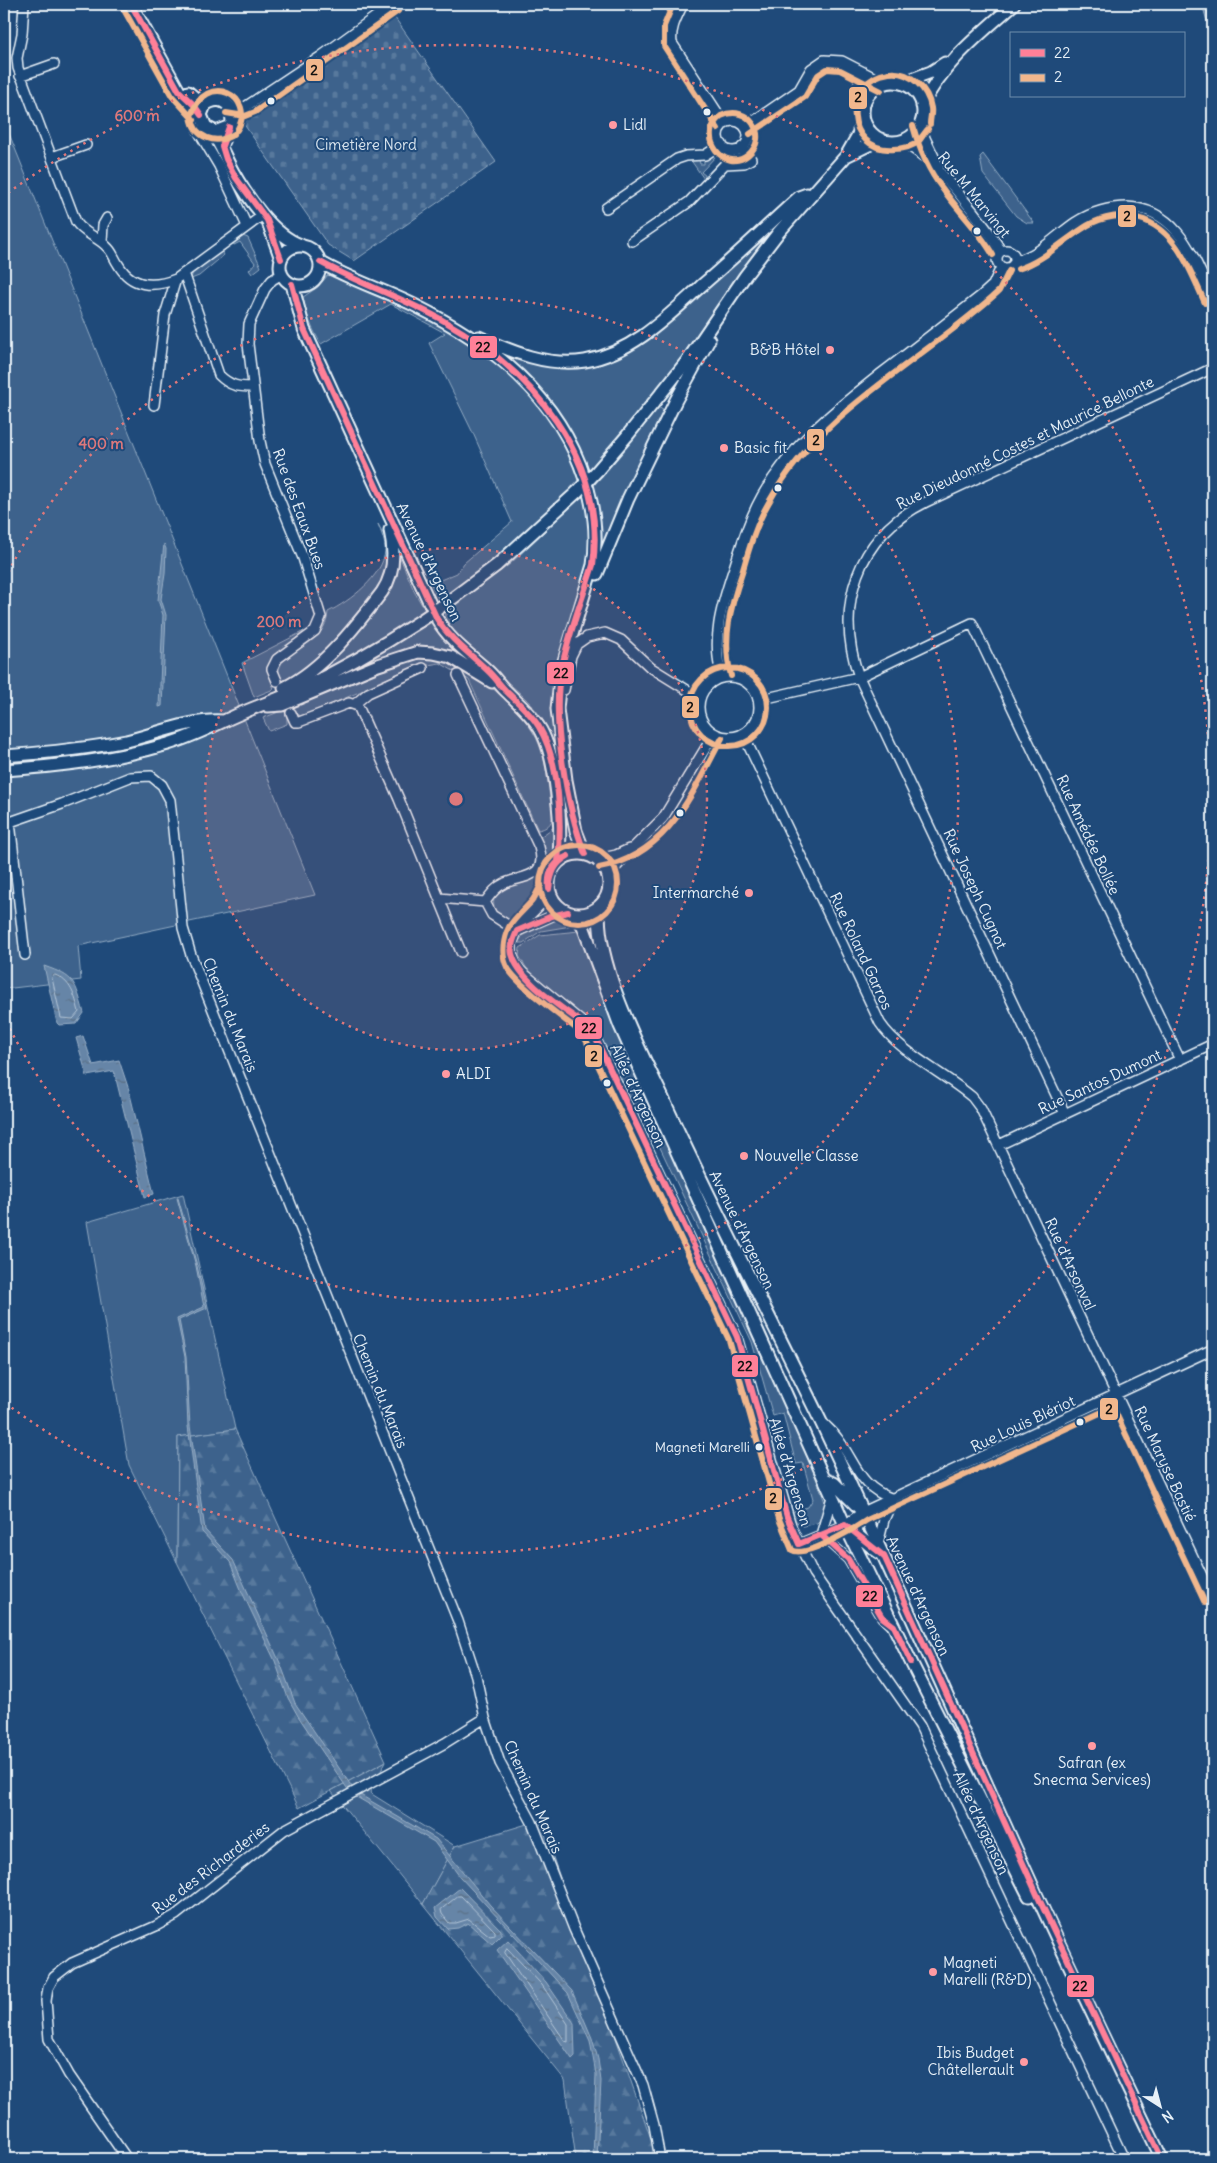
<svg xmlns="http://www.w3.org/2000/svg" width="1217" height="2163" font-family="Delius,sans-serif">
<defs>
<pattern id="forest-firs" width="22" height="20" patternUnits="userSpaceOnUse" patternTransform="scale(1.25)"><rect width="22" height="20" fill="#3c628c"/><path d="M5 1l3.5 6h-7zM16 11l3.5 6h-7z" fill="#58799d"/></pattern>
<pattern id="cemetery-stones" width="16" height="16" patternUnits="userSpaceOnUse" patternTransform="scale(1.25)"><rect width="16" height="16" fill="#3c628c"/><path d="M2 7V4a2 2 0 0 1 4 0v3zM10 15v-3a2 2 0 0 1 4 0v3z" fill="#58799d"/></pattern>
<pattern id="water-ripples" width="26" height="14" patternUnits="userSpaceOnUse" patternTransform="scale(1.25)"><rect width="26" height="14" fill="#6685a7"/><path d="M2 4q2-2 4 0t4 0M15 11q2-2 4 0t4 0" fill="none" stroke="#596d82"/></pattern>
</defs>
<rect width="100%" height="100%" fill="#1f4a7a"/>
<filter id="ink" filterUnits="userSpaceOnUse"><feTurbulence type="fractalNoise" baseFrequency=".02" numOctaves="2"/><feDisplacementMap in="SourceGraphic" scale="10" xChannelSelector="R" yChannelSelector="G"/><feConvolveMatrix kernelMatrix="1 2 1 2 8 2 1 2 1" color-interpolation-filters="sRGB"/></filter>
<g filter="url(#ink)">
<!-- grass -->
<path fill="#3c628c" stroke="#92aac2" d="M4,121L315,895L78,946L81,980L4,989Z
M721,150L728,151L721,160L716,156L701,172L706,176L704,179L690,159L699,160L700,164H704V159Z
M983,154L1034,223H1027L1016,216L983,174L980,157Z
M240,235L248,238L261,267L252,274L249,270L255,263L240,242L234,245L232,242Z
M762,236L765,238C705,316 658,404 586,472L577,449L502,356L505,351L521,357L603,360Z
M225,247L226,249L222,252L224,255L199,276L191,279L193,271Z
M328,275L418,313L493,358L543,404L582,476L578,483C533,525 490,565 439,600L431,584L457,573L464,563L512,522L473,433L429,343L445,333L391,304L321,344C312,329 306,315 303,297L318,287Z
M658,407L666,412L605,545L598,547L591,489Z
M586,495C591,526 594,552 586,583C570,641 542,677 556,742H553C540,699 495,675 464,647C455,639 449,628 443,618L446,616L445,612L510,564L582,496Z
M378,524L390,547L384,583L321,659L283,685C281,681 278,675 279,670C282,648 326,647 328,612C350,601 383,576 385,551C386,543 381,532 378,524Z
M398,553L415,593L425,610L356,654L301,682L368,615Z
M432,622L443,637L473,663L442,649L316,689Z
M304,631L271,660L268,671L274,689L254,697L242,663Z
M420,657C431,657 444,659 454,663C484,678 527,713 539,744C548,766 548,792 553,816C552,824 546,829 538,830L469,680L440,663L416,667L302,717L295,712L292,706L378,669Z
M284,710L287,717V724L269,731L263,718Z
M554,827C554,835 556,845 554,854C553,861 546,867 544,874C541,881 543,890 540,897C535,910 516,928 502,918C491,909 490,895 504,888C518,881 541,883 545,863C547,856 542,845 540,837Z
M562,916L571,919L577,925L541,931L523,943H518L525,932Z
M579,931L603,998L807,1454L826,1505L823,1517L817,1523L803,1526L795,1521L791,1512L808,1507L813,1499L803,1463L796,1464L783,1413L773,1416L752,1342L657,1141L651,1143L596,1027L529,972L519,956L520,948L540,935Z
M183,1194L235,1429L178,1437L177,1562L129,1465L87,1222Z
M386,1761L370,1793L455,1846L423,1904L331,1791Z"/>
<!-- forest -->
<path fill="url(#forest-firs)" stroke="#92aac2" d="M235,1429L386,1761L299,1808L177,1562L178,1437Z
M540,1820L658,2159H576L565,2080L423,1904L455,1846Z"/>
<!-- cemetery -->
<path fill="url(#cemetery-stones)" stroke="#92aac2" d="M395,18L496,162L354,261L328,245L243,123Z"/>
<!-- water -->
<path fill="url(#water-ripples)" stroke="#9ab0c7" d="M1202,4H1213V42Z
M164,544L166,549L165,574L161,599L166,615L162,706L159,707L163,615L158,600Z
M44,966C76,977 75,982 84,1013L76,1024L59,1025L57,1023Z
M83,1036L93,1065L119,1060L129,1090L154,1194L145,1197L114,1071L87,1076L76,1038Z
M177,1198H178L196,1262L207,1308L179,1320L186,1357L190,1426L205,1530L233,1560L281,1665L295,1703L352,1787L353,1789L349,1791L298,1716L288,1698L275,1661L242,1592L230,1562L202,1532L188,1426L185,1357L177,1319L204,1307L196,1266Z
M357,1793L436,1839L490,1905L572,1991L592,2038L598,2059L601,2081L597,2159H593L596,2074L590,2041L568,1993L460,1877L434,1842L353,1795Z
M460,1888L501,1930V1935L492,1944L468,1923L458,1928L448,1929L437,1917L435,1908Z
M508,1940L546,1982L574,2023L575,2056L572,2059L497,1950Z"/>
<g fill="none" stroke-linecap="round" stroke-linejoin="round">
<!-- shore -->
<path stroke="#b4c6d8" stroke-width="1" d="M55,975C71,981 75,996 79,1012L73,1019L61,1018L52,978Z
M458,1896H461L495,1931V1935L490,1936L469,1919L456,1923H449L442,1914L441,1910Z
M507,1948L542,1985L568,2024V2042L565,2041L505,1953Z"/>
<!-- minor casing -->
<g stroke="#e8f1f8" stroke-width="12">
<path id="minor" d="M24,4L22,34L17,58L18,68L76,222C84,234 98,237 107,247C112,251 114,258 118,264C131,287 153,288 176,279
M683,4C677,17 670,28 672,43L725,124
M844,63L858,79L865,100
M20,76L54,64
M232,119L245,107L320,57L393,4
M718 136a15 15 0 1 1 30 0a15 15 0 1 1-30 0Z
M921,123L925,138L939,167
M745,127L799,90L811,69L824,60L842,61L885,83
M197,129L219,166L247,226
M900,141C931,157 950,183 972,210C982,223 993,236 1001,251
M52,157L86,145
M606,208L677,159L686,156L705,155L722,144
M632,241L689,202L725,164L744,163L751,159L742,147
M102,242L103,225L107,218
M997 259a9 9 0 1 1 18 0a9 9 0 1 1-18 0Z
M1015,261C1040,255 1055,236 1076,222C1092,212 1108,207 1127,207C1179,209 1194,259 1213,299
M184,273L219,375C230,386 238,387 253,387
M154,405L165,315L176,279L263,215
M458,675L539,847C548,878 525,875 505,883C496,887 491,894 485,902
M699 707a30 30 0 1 1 60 0a30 30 0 1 1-60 0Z
M722,678C711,640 721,607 733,571C741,546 749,519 762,496C793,442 835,410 883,372C916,347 949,321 982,295L993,285L1001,267
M277,681L272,669L277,659L315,631L321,617L303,558L265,464L260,441L248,344L249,324L265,289L272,280L282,274
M564,690L571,656L577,644L587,637L605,633L621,640L650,667L700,698
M758,700L859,677L972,623L1180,1060
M356,703L368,693L423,668
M291,713L295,722H299L349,703L358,706L399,799L439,898L485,902L492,915L517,931
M743,734L880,1023C900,1053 944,1073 972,1097L981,1109L1213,1599
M10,822L25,955
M4,823L10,822L62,804L130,777L151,776L162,785L170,800L183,928L191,955L458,1621L476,1676L485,1718L500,1763L532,1822L574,1929L643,2085L654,2125L660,2159
M597,859L616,855L629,849
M608,876L634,847L663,818L714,734
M549,889L540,905L524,921L517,931L512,944V954L515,963L521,971L588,1027L594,1035L737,1337L792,1529L813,1573L920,1726L1124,2159
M439,898L461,952
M518,931L552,916L568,912
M1065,1114L859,677C834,606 857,536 926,502L1213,368
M999,1145L1213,1044
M824,1424C829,1429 834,1433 838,1439C857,1465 859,1487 893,1499
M821,1535L848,1559L882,1617L893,1626
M821,1535L832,1497
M799,1544L845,1525L863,1512L1213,1349
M878,1544L884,1520L893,1499
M127,2159L69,2075L49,2039L46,2001L48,1988L54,1977L72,1963L156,1926L176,1915L284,1830L445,1743L485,1718"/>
</g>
<!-- major casing -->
<g stroke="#e8f1f8" stroke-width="15">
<path id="major" d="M131,4L179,91L194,105L201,115
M863 112a30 30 0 1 1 60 0a30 30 0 1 1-60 0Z
M901,83L931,72L945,63
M188,92L195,98L208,103
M922,106C943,63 979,35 1014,4
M211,131C221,144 225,158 233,172C247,197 274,236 301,245
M221,145L232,122L231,109C224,99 215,98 205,105L201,115L206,127L216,132L229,127
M846,156L881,139
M269,225L281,259
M280 266a20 20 0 1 1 40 0a20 20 0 1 1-40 0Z
M320,262C350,280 384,290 416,306C492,344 558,395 585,479C594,507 598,535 593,565L561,671L557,709L566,780L576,831L585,854
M292,284L304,329L437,619C449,640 469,654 487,670C494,676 499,684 505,690C517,702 530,713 539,727C556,753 563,831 558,862
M479,337C512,352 548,367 585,361C632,353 667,317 701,286C735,257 767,226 799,197L807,194
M597,471L627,436L687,361L745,276L778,233L846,156L858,135L863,114
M597,574L628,499L676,400L709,340
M445,604L497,565L577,492
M284,688C323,669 356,626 382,592C395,573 395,552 390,530
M268,706L282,705L378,665L418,652L433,653L451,657L492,682
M4,756C44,753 86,749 126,741C156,734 193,718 224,721
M4,770C59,766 114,760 168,744C188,738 205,730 224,721C248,709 274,701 298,690C340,670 380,647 420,621
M549 884a30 30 0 1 1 60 0a30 30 0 1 1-60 0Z
M600,905C593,958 638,1046 661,1094C712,1206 769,1314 822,1424C896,1580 966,1739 1037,1896C1078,1985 1120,2072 1162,2159
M574,914L583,926L620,1026L845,1525L912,1664L1029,1896
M825,1479L834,1483L860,1509
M845,1525C859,1534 869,1548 883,1555"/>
</g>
<!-- minor -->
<use href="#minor" stroke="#1f4a7a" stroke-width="9"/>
<!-- major -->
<use href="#major" stroke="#1f4a7a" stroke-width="11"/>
<!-- major-bridge casing -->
<g stroke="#e8f1f8" stroke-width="15" stroke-linecap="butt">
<path id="major-bridge" d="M577,492L597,471
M420,621L445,604"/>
</g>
<!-- major-bridge -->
<use href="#major-bridge" stroke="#1f4a7a" stroke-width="11"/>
<!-- bus-1 casing -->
<g stroke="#1f4a7a" stroke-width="10">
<path id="bus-1" d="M131,4L179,91L194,105L201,115
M229,127L222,146L226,159L236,178L267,220L281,259
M320,262C360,284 404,298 444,321C531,370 607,458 593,565C582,600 568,635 561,671C551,719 567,808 585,854
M292,284L304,329L437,619C451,641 472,655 490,673C496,679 500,685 506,691C517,702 531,713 539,727C560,762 562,822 558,862
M549,889C547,873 554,862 568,856
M549,889C551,873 554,864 568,856
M568,912L552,916L517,931C514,938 510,946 512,954C519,982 566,1010 588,1027L594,1035L737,1337L787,1517L799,1544
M821,1535L848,1559L882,1617L894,1626L911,1662
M799,1544L845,1525L884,1556L1040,1901L1162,2159"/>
</g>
<!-- bus-2 casing -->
<g stroke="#1f4a7a" stroke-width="10">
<path id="bus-2" d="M673,4L664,26V46L718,129
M123,8L172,96L194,120
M226,113L245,116L255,112L398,11
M720,117C696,136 724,174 748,155C770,137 749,103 721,116
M913,126C919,148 928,170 942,188C958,211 979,230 993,255
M928,129C925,132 922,137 919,141C912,147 903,149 894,149C845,153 840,80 889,73C910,70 928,89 931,108C932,114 930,118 930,124
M234,134C216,146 194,138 191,116C206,69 258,97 237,130
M750,134L805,97L818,75L827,69L840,70L881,91
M1018,269C1043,261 1060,243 1082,229C1096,219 1115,214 1132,217C1175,224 1189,268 1205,303
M690 707a39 39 0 1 1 78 0a39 39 0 1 1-78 0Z
M731,676C722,639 730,608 742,573C749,549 756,524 769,502C819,411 924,360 999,291L1009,271
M540 884a39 39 0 1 1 78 0a39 39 0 1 1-78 0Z
M599,868C668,855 692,794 722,738
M541,885C538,890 536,896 532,901C524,910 515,917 509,927C503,939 501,955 507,967C517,985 564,1019 582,1033L586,1040L729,1340L779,1519L792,1550C805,1559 855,1528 867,1520L1113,1407L1205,1603"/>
</g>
<!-- bus-1 -->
<use href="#bus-1" stroke="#ff8098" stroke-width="6"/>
<!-- bus-2 -->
<use href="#bus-2" stroke="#f1b78d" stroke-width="6"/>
</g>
</g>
<!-- distance rings -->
<circle cx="456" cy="799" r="251" fill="#dd787b" fill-opacity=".12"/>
<g fill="none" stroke="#dd787b" stroke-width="2.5" stroke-dasharray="2.5 5">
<circle cx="456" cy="799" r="251"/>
<path d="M5 579A502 502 0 1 1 5 1019"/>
<path d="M8 193A754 754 0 1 1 8 1405"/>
</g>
<!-- markers -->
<g fill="#e8f1f8" stroke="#1f4a7a" stroke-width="2">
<circle cx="271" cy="101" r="4.5"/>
<circle cx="707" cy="112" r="4.5"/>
<circle cx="977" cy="231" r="4.5"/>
<circle cx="778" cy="488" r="4.5"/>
<circle cx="680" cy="813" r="4.5"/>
<circle cx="607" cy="1083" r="4.5"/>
<circle cx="1080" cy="1422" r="4.5"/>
<circle cx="759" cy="1447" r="4.5"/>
</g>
<g fill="#ff9aa2" stroke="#1f4a7a" stroke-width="2">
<circle cx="613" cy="125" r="5"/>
<circle cx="830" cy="350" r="5"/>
<circle cx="724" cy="448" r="5"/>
<circle cx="749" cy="893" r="5"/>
<circle cx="446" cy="1074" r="5"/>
<circle cx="744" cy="1156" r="5"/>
<circle cx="1092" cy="1746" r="5"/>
<circle cx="933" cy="1972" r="5"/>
<circle cx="1024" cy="2062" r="5"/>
</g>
<g text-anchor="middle" stroke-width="4" stroke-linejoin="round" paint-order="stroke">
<!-- bus labels -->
<g font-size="14" fill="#e8f1f8" stroke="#1f4a7a" text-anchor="end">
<text x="750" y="1452">Magneti Marelli</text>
</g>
<!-- poi labels -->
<g font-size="15" fill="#e8f1f8" stroke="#1f4a7a" text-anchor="start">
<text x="623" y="130">Lidl</text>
<text x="820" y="355" text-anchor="end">B&amp;B Hôtel</text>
<text x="734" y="453">Basic fit</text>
<text x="739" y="898" text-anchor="end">Intermarché</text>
<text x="456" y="1079">ALDI</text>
<text x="754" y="1161">Nouvelle Classe</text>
<text x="1092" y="1768" text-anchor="middle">Safran (ex<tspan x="1092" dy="17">Snecma Services)</tspan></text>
<text x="943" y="1968">Magneti<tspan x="943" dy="17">Marelli (R&amp;D)</tspan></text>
<text x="1014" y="2058" text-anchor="end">Ibis Budget<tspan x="1014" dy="17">Châtellerault</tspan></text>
</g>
<!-- park labels -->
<g font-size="15" fill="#d7e3ed" stroke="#1f4a7a">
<text x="366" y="150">Cimetière Nord</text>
</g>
<!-- street labels -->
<g font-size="15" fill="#e8f1f8" stroke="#1f4a7a">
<text transform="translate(974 195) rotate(51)" y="5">Rue M Marvingt</text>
<text transform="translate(1025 443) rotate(-26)" y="5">Rue Dieudonné Costes et Maurice Bellonte</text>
<text transform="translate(299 509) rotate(70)" y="5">Rue des Eaux Bues</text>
<text transform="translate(429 562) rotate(64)" y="5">Avenue d'Argenson</text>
<text transform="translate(1088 835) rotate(65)" y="5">Rue Amédée Bollée</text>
<text transform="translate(975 889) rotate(65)" y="5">Rue Joseph Cugnot</text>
<text transform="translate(861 951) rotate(65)" y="5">Rue Roland Garros</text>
<text transform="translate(230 1015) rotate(68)" y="5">Chemin du Marais</text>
<text transform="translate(1100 1082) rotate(-25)" y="5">Rue Santos Dumont</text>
<text transform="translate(638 1096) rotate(65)" y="5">Allée d’Argenson</text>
<text transform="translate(742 1230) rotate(64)" y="5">Avenue d'Argenson</text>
<text transform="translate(1070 1264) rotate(65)" y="5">Rue d'Arsonval</text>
<text transform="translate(380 1391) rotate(68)" y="5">Chemin du Marais</text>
<text transform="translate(1023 1424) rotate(-25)" y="5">Rue Louis Blériot</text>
<text transform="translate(1165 1464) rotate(65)" y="5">Rue Maryse Bastié</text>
<text transform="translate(790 1472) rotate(73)" y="5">Allée d’Argenson</text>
<text transform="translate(918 1596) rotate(65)" y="5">Avenue d'Argenson</text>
<text transform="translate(533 1797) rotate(66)" y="5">Chemin du Marais</text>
<text transform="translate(981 1823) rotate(65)" y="5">Allée d’Argenson</text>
<text transform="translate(211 1868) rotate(-37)" y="5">Rue des Richarderies</text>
</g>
</g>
<circle cx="456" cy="799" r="8" fill="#dd787b" stroke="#1f4a7a" stroke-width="2.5"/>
<g font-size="15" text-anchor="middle" font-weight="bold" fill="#dd787b" stroke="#1f4a7a" stroke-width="4" stroke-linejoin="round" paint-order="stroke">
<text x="137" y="121">600 m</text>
<text x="101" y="449">400 m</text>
<text x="279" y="627">200 m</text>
</g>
<g stroke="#1f4a7a" stroke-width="2">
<rect x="305" y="58" width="19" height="24" rx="5" fill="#f1b78d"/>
<rect x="848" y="86" width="20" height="24" rx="5" fill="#f1b78d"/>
<rect x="1117" y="204" width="20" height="24" rx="5" fill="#f1b78d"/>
<rect x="469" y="335" width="29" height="24" rx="5" fill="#ff8098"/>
<rect x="806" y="428" width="19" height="24" rx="5" fill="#f1b78d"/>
<rect x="546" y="661" width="29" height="24" rx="5" fill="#ff8098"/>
<rect x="681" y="695" width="19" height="24" rx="5" fill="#f1b78d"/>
<rect x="574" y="1016" width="29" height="24" rx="5" fill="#ff8098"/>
<rect x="584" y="1044" width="19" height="24" rx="5" fill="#f1b78d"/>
<rect x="731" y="1354" width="28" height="24" rx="5" fill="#ff8098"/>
<rect x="1099" y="1397" width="20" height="24" rx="5" fill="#f1b78d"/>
<rect x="764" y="1487" width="19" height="24" rx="5" fill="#f1b78d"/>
<rect x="855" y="1584" width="29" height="24" rx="5" fill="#ff8098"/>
<rect x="1066" y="1974" width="29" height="24" rx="5" fill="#ff8098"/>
</g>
<g font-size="14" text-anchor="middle" font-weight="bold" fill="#111">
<text x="314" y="75">2</text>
<text x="858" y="102">2</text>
<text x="1127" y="221">2</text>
<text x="483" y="352">22</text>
<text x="816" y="445">2</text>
<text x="561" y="678">22</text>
<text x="690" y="712">2</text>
<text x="589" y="1033">22</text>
<text x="594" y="1061">2</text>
<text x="745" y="1371">22</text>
<text x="1109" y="1414">2</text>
<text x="773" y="1503">2</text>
<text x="870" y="1601">22</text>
<text x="1080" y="1991">22</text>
</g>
<!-- margin -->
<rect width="1217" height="2163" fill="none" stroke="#1f4a7a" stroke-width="20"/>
<rect x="10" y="10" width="1197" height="2143" fill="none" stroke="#e8f1f8" stroke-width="2" filter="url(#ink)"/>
<!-- legend -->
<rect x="1010" y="32" width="175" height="65" fill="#1f4a7a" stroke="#6f8dac"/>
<rect x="1020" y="49" width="25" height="8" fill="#ff8098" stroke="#6f8dac"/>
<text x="1054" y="58" font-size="15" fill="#e8f1f8">22</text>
<rect x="1020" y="74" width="25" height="8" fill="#f1b78d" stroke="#6f8dac"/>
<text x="1054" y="82" font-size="15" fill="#e8f1f8">2</text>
<!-- north arrow -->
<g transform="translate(1160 2106) rotate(144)" stroke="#1f4a7a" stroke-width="4" paint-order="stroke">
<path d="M0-4L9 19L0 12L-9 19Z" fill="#e8f1f8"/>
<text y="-8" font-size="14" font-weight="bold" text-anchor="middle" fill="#e8f1f8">N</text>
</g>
</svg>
